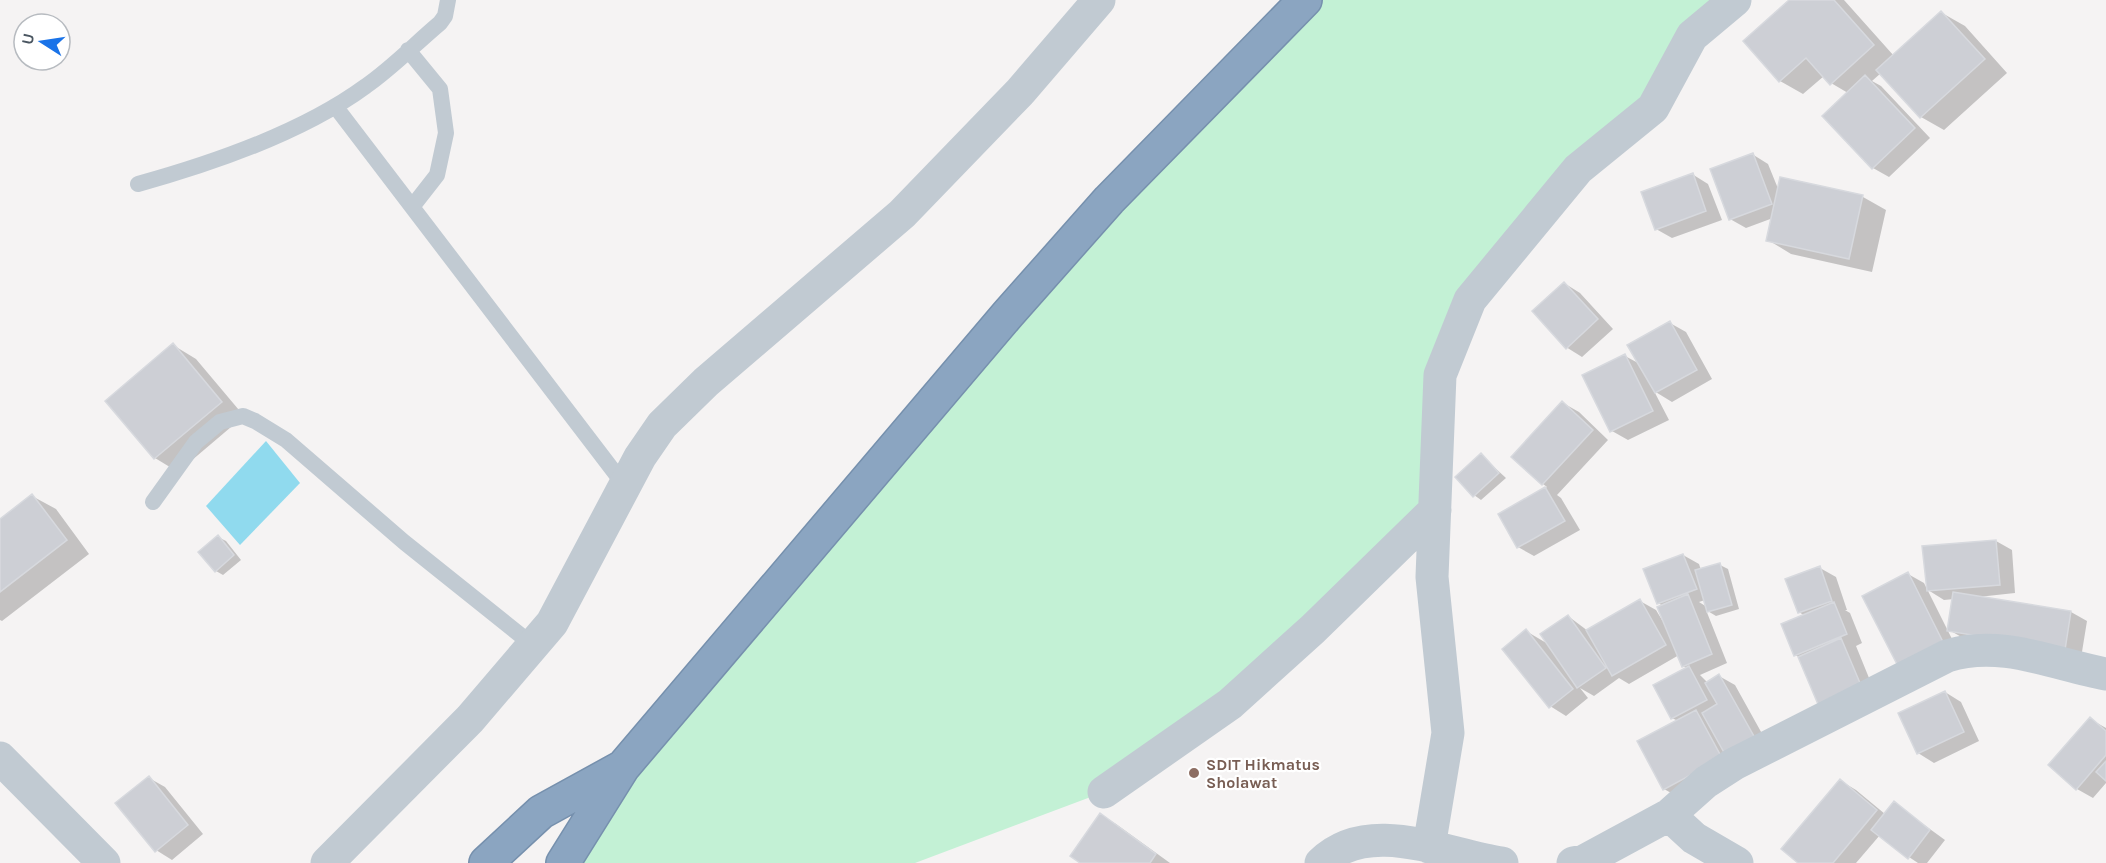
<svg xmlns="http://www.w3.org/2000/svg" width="2106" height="863" font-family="Karla,sans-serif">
<rect width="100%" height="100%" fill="#f5f3f3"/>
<!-- green -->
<path fill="#c3f1d5" d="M1311,0H1732L1653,108L1470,300L1440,375L1435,510L1104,792L915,863H563L1109,200Z"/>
<!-- water -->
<path fill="#90daee" d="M266,441L300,483L240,545L206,506Z"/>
<!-- shadow -->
<path fill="#0003" fill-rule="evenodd" d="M1791,0H1844L1894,56L1942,13L1965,26L2007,73L1944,130L1921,117L1881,73L1872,81L1881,86L1930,138L1889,177L1873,168L1848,93L1831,83L1824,76L1803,94L1780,81Z
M1752,154L1768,164L1779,191L1863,197L1886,210L1872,272L1791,254L1768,240L1773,218L1746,228L1730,219Z
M1692,174L1708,184L1722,220L1672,238L1656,229Z
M1564,283L1580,293L1613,329L1582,357L1566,347Z
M1670,323L1686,332L1712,379L1672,402L1654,391L1669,420L1628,440L1612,431L1625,356L1640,364Z
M173,345L196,359L244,416L178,472L155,458L107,401Z
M1563,403L1579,412L1608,440L1557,495L1561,498L1580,530L1534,556L1518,547L1500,515L1547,487L1543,484Z
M1481,455L1506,478L1481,500L1474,495Z
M32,496L56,509L89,554L2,621L0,620V521Z
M218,537L226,541L241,560L223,575L216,571Z
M1996,541L2012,550L2015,593L1978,597L2071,612L2087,621L2081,658L1965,639L1949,630L1954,599L1944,600L1928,590Z
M1683,555L1699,564L1701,570L1720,565L1728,569L1739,609L1716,616L1706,610L1727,663L1700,675L1708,683L1719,676L1735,685L1770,748L1680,798L1664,789L1678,721L1672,718L1688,669L1683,666L1679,655L1629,684L1619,678L1594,696L1580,688L1588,698L1566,716L1550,706L1526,631L1548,644L1568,616L1588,631L1640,601L1656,610L1662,620L1663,606L1658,603ZM1705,600L1707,607L1699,602Z
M1820,568L1836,577L1847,610H1845L1850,613L1862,643L1856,646L1878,700L1795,655L1805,616L1799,612Z
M1908,574L1924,583L1961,657L1918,680Z
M1945,692L1961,702L1979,741L1934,763L1918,753Z
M2090,719L2106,728V783L2093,798L2077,789L2050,765Z
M149,778L165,787L203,834L172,860L156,850Z
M1841,781L1856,790L1885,814L1894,803L1945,840L1927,863H1918L1909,857L1880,835L1856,863H1800Z
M1101,815L1116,824L1170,863H1082Z"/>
<!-- building -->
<path fill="#cdcfd5" stroke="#d7d9de" stroke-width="1.5" d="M1789,0H1834L1874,45L1830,85L1806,58L1779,82L1743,41Z
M1941,11L1985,59L1920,118L1876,70Z
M1865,75L1915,128L1872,169L1822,116Z
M1753,153L1772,204L1729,220L1710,169Z
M1693,173L1706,211L1655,230L1641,192Z
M1780,177L1863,195L1849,259L1766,241Z
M1564,282L1598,319L1566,349L1532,311Z
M1670,321L1697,370L1655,393L1627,345Z
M173,343L222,402L154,459L105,401Z
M1625,354L1653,411L1610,432L1582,375Z
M1562,401L1593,430L1542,485L1511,457Z
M1481,453L1499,473L1473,497L1455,477Z
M1545,487L1565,521L1517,548L1498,514Z
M32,494L67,540L0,592V519Z
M218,535L234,555L215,572L198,552Z
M1996,540L2000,585L1927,591L1922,546Z
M1683,554L1697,589L1657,604L1643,569Z
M1720,563L1732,605L1707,612L1695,570Z
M1820,566L1832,601L1798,613L1785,579Z
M1908,572L1946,648L1901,672L1862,596Z
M1953,592L2071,611L2065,650L1947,631Z
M1688,594L1712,654L1682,667L1657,607Z
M1640,599L1666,645L1612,676L1586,630Z
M1834,602L1847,634L1794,656L1781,624Z
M1568,615L1606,668L1577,688L1540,634Z
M1526,629L1573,689L1549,708L1502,649Z
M1841,638L1863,690L1820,709L1798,657Z
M1689,666L1707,700L1671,719L1653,685Z
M1719,674L1755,738L1726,756L1702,713L1717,704L1705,683Z
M1945,691L1964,732L1917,754L1898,713Z
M1696,710L1722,758L1663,790L1637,741Z
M2090,717L2106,731V755L2076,790L2048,765Z
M2106,761V781L2096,772Z
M149,776L188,825L155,852L115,803Z
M1840,779L1877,810L1833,863H1798L1781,849Z
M1894,801L1930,830L1908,859L1871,830Z
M1100,813L1156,854L1150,863H1080L1070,856Z"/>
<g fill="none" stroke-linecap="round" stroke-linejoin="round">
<!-- motorway casing -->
<g stroke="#7690ad" stroke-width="36">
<path id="motorway" d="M486,863L541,812L621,768
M563,863L623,767L1008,314L1109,200L1305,0"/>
</g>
<!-- service -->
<path stroke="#c1cad2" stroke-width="16" d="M408,50L440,89L446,133L437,175L412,207
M335,106L625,486
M138,184C214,163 302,133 366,86C392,68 415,44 440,23L445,16L448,0
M153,502L196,442L220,422L243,416L255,421L286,440L404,542L534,646"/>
<!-- minor -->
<path stroke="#c1cad2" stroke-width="33" d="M0,758L104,863
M1104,792L1230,704L1313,629L1435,510
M1669,815L1694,838L1737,863
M1429,847L1448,733L1432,577L1440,375L1470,300L1578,169L1653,108L1692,36L1735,0
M327,863L470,719L552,623L640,457L662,425L706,382L902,214L1020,92L1099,0
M1321,863C1369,816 1446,855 1502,863
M1573,863L1584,861L1669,815L1706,782L1734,764L1947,656C2001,639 2053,664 2106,674"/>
<!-- motorway -->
<use href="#motorway" stroke="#8ba5c1" stroke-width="33"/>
</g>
<!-- markers -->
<circle fill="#8d6e63" stroke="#fff" stroke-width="2" cx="1194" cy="773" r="6"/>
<g text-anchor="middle" stroke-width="4.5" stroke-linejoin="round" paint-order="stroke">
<!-- education labels -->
<g font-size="16" font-weight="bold" fill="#785e54" stroke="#fff" text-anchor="start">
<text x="1206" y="770">SDIT Hikmatus<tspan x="1206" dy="18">Sholawat</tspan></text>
</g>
</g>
<!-- north arrow -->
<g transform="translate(42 42) rotate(282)"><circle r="28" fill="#ffffff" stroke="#b7bbc0" stroke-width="1.5"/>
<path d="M0-4.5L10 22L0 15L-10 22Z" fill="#1a73e8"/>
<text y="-9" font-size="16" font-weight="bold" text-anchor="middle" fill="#4a5661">U</text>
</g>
</svg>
